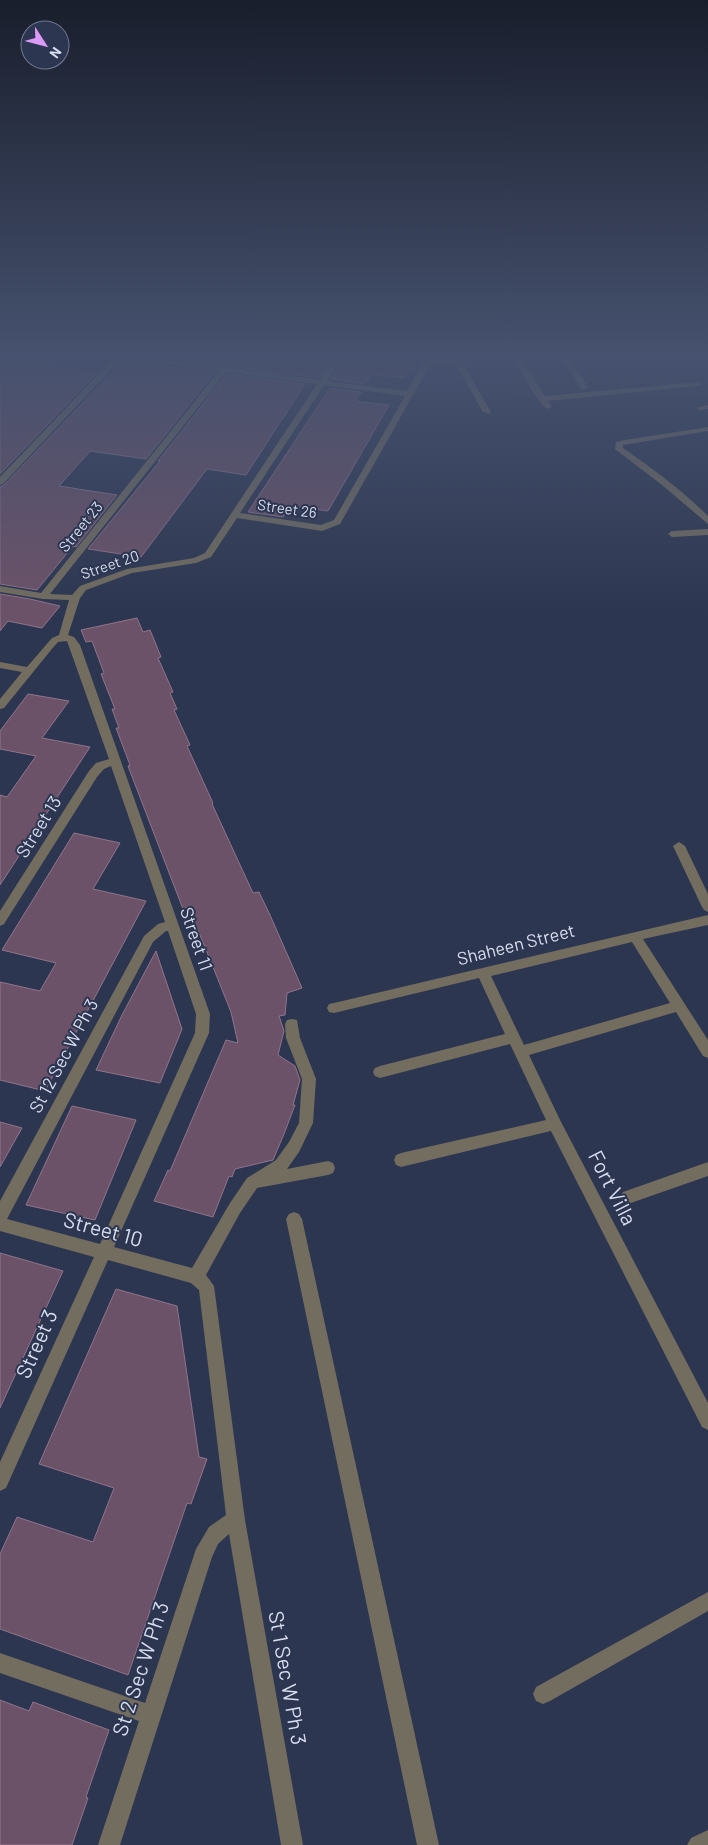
<svg xmlns="http://www.w3.org/2000/svg" width="708" height="1845" font-family="Barlow,sans-serif">
<rect width="100%" height="100%" fill="#2d3650"/>
<!-- building -->
<path fill="#6c5268" stroke="#90748b" d="M34,358H55L47,366L97,373L0,474V365L6,360L28,363Z
M175,358H228L222,365Z
M240,358H332L319,378L234,367Z
M344,358H416L404,378L371,374L365,384L331,379Z
M122,362L215,372L146,459L90,451L59,486L117,495L76,547L73,546L37,590L0,584V487L4,485Z
M227,374L305,384L246,475L207,469L141,557L88,549L160,461H158Z
M330,388L361,392L355,401L389,405L328,511L290,506L283,517L248,512Z
M0,594L30,599L60,606L42,628L8,621L0,631Z
M137,618L143,632L150,630L155,642L161,657L158,658L173,692L170,693L177,709L174,710L190,745L187,746L213,803L212,804L253,893L259,892L270,915L302,988L287,993L285,1015L279,1016L284,1031L278,1055L295,1066L300,1080L293,1105H295L284,1134L273,1160L235,1169L232,1177L229,1176L213,1217L154,1201L168,1170L170,1171L226,1040L238,1043L231,1012L205,947L188,907L183,909L128,766L130,765L116,728H119L112,709H115L101,674L104,673L92,641L86,642L81,630Z
M28,694L69,701L42,738L90,747L0,885V795L7,797L36,756L0,749V731Z
M74,833L120,843L93,889L146,901L45,1091L0,1080V982L40,991L56,963L2,950Z
M156,951L182,1029L160,1083L96,1070L122,1015Z
M72,1106L136,1120L95,1220L26,1205Z
M0,1122L22,1128L0,1167Z
M0,1253L63,1271L0,1408Z
M116,1289L177,1306L199,1457L207,1459L191,1504L187,1503L128,1675L0,1629V1554L17,1517L93,1542L114,1488L39,1464Z
M0,1700L29,1711L33,1702L109,1730L86,1797L88,1798L72,1845H0Z"/>
<g fill="none" stroke-linecap="round" stroke-linejoin="round">
<!-- street -->
<path fill="#726d5f" fill-rule="evenodd" d="M0,358H6L0,361Z
M114,358H122L3,484L0,485V477Z
M130,358H150L223,367L230,358H238L230,368L320,380L334,358H342L327,381L407,391L426,358H434L432,360L486,358L482,360L462,362L491,412L490,414L483,412L455,363L430,365L340,524L322,531L237,518L211,557L196,563L132,573L86,590L80,598L68,635L74,637L80,645L210,1014L209,1033L114,1247L192,1268L230,1203L247,1178L276,1160L289,1142L299,1123L302,1079L286,1038L285,1024L287,1020L292,1019L297,1020L300,1038L316,1079L313,1123L299,1152L287,1169L328,1161L333,1163L335,1168L333,1173L328,1175L257,1188L240,1213L206,1275L214,1286L245,1520L303,1845H281L229,1534L218,1544L212,1557L120,1845H98L139,1721L0,1673V1653L145,1703L196,1549L209,1527L226,1515L199,1290L191,1283L108,1260L6,1488L0,1491V1462L94,1257L0,1231V1201L144,936L158,924L165,922L111,766L104,769L97,777L4,924L0,926V911L89,771L96,763L109,759L67,641L58,642L51,650L4,708L0,709V699L22,672L0,668V662L27,667L52,638L59,635L69,600L43,599L0,592V586L41,593L219,371L134,360ZM226,372L317,384L205,553L194,558L127,569L80,586L72,595L50,594ZM324,385L405,396L334,520L321,525L240,513ZM166,931H168L196,1014L195,1033L100,1244L7,1219L153,942Z
M513,358H521L545,396L698,382L702,384L698,386L548,401L552,407L548,409C537,404 521,370 513,358Z
M562,358H570L588,387L587,389H581Z
M708,405V409L700,410L696,408Z
M708,427V431L623,445V448C653,469 682,490 708,516V524L662,485L615,449L616,442L625,440Z
M708,529V535L672,537L668,534L672,531Z
M679,842L685,846L708,894V912L704,910L702,907L673,846Z
M708,915V925L643,939L708,1040V1058L703,1056L676,1012L529,1055L560,1120L708,1403V1430L702,1427L551,1131L401,1167L396,1165L394,1160L396,1155L401,1153L546,1120L510,1044L380,1078L375,1076L373,1072L375,1068L380,1066L505,1034L479,978L334,1013L329,1012L327,1008L329,1004L334,1003ZM632,942L670,1003L524,1045L491,976Z
M708,1162V1176L628,1204L623,1202L620,1197L623,1192Z
M294,1212L299,1214L302,1219L439,1845H417L286,1219L289,1214Z
M708,1592V1611L550,1701L543,1704L536,1701L533,1694L536,1687Z
M708,1830V1845H687L691,1838Z"/>
</g>
<!-- sky -->
<linearGradient id="sky" x2="0" y2="1"><stop stop-color="#191e2c"/><stop offset="0.58" stop-color="#46526f"/><stop offset="1" stop-color="#46526f" stop-opacity="0"/></linearGradient>
<rect width="708" height="616" fill="url(#sky)"/>
<g text-anchor="middle" stroke-width="4" stroke-linejoin="round" paint-order="stroke">
<!-- far-street labels -->
<g font-size="15" fill="#d8deef" stroke="#2d3650">
<text transform="translate(287 509) rotate(8)" y="5">Street 26</text>
<text transform="translate(81 527) rotate(-51)" y="5">Street 23</text>
<text transform="translate(110 565) rotate(-19)" y="5">Street 20</text>
</g>
<!-- street labels -->
<g font-size="18" fill="#d8deef" stroke="#2d3650">
<text transform="translate(39 827) rotate(-58)" y="6">Street 13</text>
<text transform="translate(196 939) rotate(71)" y="6">Street 11</text>
<text transform="translate(516 945) rotate(-14)" y="6">Shaheen Street</text>
<text transform="translate(64 1056) rotate(-62)" y="6">St 12 Sec W Ph 3</text>
</g>
<!-- near-street labels -->
<g font-size="21" fill="#d8deef" stroke="#2d3650">
<text transform="translate(612 1188) rotate(63)" y="7">Fort Villa</text>
<text transform="translate(103 1230) rotate(15)" y="7">Street 10</text>
<text transform="translate(37 1344) rotate(-66)" y="7">Street 3</text>
<text transform="translate(141 1669) rotate(-72)" y="7">St 2 Sec W Ph 3</text>
<text transform="translate(287 1678) rotate(80)" y="7">St 1 Sec W Ph 3</text>
</g>
</g>
<!-- north arrow -->
<g transform="translate(45 45) rotate(126)"><circle r="24" fill="#2d3650" stroke="#717990"/>
<path d="M0-4L9 19L0 12L-9 19Z" fill="#da9af6"/>
<text y="-8" font-size="14" font-weight="bold" text-anchor="middle" fill="#d8deef">N</text>
</g>
</svg>
